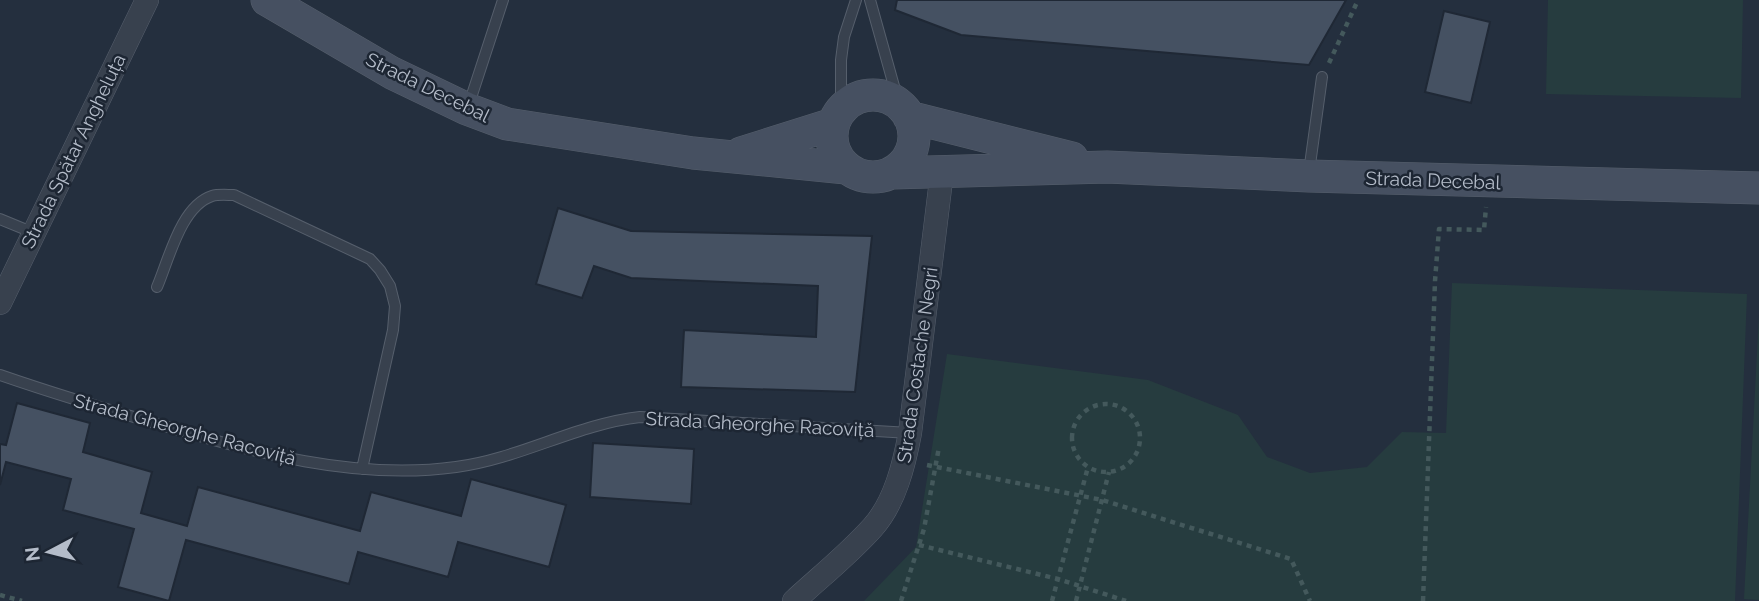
<svg xmlns="http://www.w3.org/2000/svg" width="1759" height="601" font-family="Raleway,sans-serif">
<rect width="100%" height="100%" fill="#242f3e"/>
<!-- green -->
<path fill="#263c3f" d="M1548,0H1743L1741,98L1546,94Z
M1452,283L1747,294L1735,601H864L916,547L947,354L1148,380L1238,415L1267,457L1310,473L1367,467L1402,432L1446,433Z
M1759,315V600L1744,599Z"/>
<!-- building -->
<path fill="#455162" stroke="#1f2835" stroke-width="2" d="M897,0H1346L1309,65L961,35L895,10Z
M1444,11L1490,22L1471,103L1425,92Z
M558,208L631,231L872,236L855,392L681,387L684,330L816,337L818,286L631,278L594,266L582,298L536,284Z
M17,403L90,423L83,452L152,472L141,513L187,526L198,487L360,531L371,492L461,516L471,479L566,505L549,567L458,542L448,577L358,552L349,584L186,540L169,601L118,587L134,529L63,510L71,479L6,462L0,485V444L6,445Z
M593,443L694,449L691,504L590,497Z"/>
<g fill="none" stroke-linecap="round" stroke-linejoin="round">
<!-- service casing -->
<g stroke="#565f6c" stroke-width="12">
<path id="service" d="M870,0L899,104
M468,107L503,0
M841,110V60L844,37L856,0
M1309,172L1322,77
M0,219L34,233
M157,287C169,259 181,206 212,196C218,194 227,195 234,195L370,259L380,270L390,286L395,306L393,330L362,469
M0,375C52,393 105,409 158,424C253,452 355,481 456,467C519,459 577,424 640,417L910,433"/>
</g>
<!-- minor casing -->
<g stroke="#565f6c" stroke-width="24">
<path id="minor" d="M0,303L147,0
M794,601C820,577 849,554 873,527C895,502 904,465 910,433L942,172"/>
</g>
<!-- secondary casing -->
<g stroke="#565f6c" stroke-width="33">
<path id="secondary" d="M267,0L392,73L467,109L507,124L693,153L846,168
M832 136a41 41 0 1 1 82 0a41 41 0 1 1-82 0Z
M909,117L1072,158
M741,153L833,124
M892,173L1107,167L1309,176L1759,188"/>
</g>
<!-- path -->
<path stroke="#44595c" stroke-width="4.5" stroke-dasharray="5 5" stroke-linecap="butt" d="M1329,63L1358,0
M1072 438a34 34 0 1 1 68 0a34 34 0 1 1-68 0Z
M927,465L1102,500L1291,559L1310,601
M919,545L1058,579L1126,601
M0,595L22,601
M901,601L924,529L939,447
M1052,601L1088,467
M1076,601L1109,472
M1423,601L1435,281L1439,229L1484,230L1486,207"/>
<!-- service -->
<use href="#service" stroke="#38414e" stroke-width="10"/>
<!-- minor -->
<use href="#minor" stroke="#38414e" stroke-width="23"/>
<!-- secondary -->
<use href="#secondary" stroke="#465061" stroke-width="32"/>
</g>
<g text-anchor="middle" stroke-width="5" stroke-linejoin="round" paint-order="stroke">
<!-- street labels -->
<g font-size="19" fill="#b4bcc9" stroke="#1d2633">
<text transform="translate(428 87) rotate(26)" y="7">Strada Decebal</text>
<text transform="translate(73 151) rotate(-64)" y="7">Strada Spătar Angheluța</text>
<text transform="translate(1433 180) rotate(2)" y="7">Strada Decebal</text>
<text transform="translate(917 365) rotate(-82)" y="7">Strada Costache Negri</text>
<text transform="translate(760 424) rotate(3)" y="7">Strada Gheorghe Racoviță</text>
<text transform="translate(185 429) rotate(15)" y="7">Strada Gheorghe Racoviță</text>
</g>
</g>
<!-- north arrow -->
<g transform="translate(49 552) rotate(263)" stroke="#1d2633" stroke-width="5" paint-order="stroke">
<path d="M0-5L12 26L0 18L-12 26Z" fill="#b4bcc9"/>
<text y="-10" font-size="19" font-weight="bold" text-anchor="middle" fill="#b4bcc9">N</text>
</g>
</svg>
